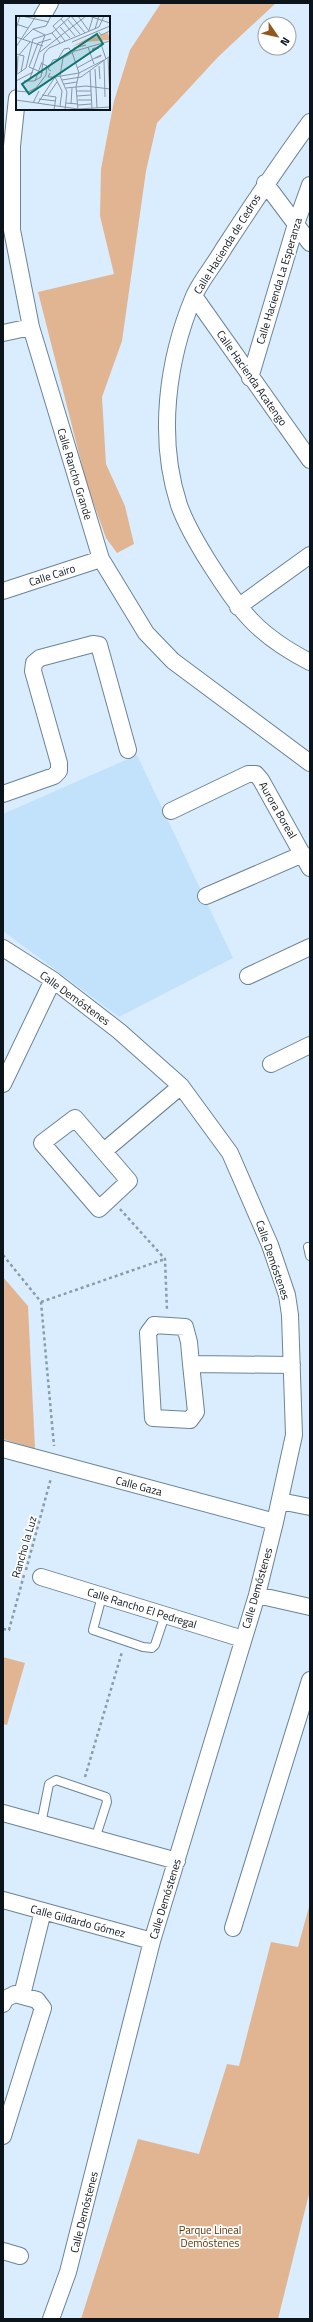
<svg xmlns="http://www.w3.org/2000/svg" width="313" height="2322" font-family="'Titillium Web',sans-serif">
<rect width="100%" height="100%" fill="#d9edfe"/>
<!-- built -->
<path fill="#c2e2fc" d="M137,755L233,958L119,1017L3,931V814Z"/>
<!-- green -->
<path fill="#e1b592" d="M161,3H276L218,57L157,123L146,171L122,341L102,397L106,464L125,506L134,544L117,553L106,538L87,485L38,292L114,274L100,216L101,169L114,101L130,50Z
M3,1277L28,1306L35,1449L3,1439Z
M3,1657L25,1663L7,1725L3,1724Z
M310,1903V2190L278,2319H81L138,2139L199,2154L227,2064L239,2066L271,1942L298,1947Z"/>
<g fill="none" stroke-linecap="round" stroke-linejoin="round">
<!-- service casing -->
<g stroke="#6c8396" stroke-width="10">
<path id="service" d="M308,1247L310,1256
M102,1596L93,1630L143,1647L152,1648L155,1645L165,1615
M41,1824L49,1784L56,1780L106,1797L107,1802L95,1839"/>
</g>
<!-- minor casing -->
<g stroke="#6c8396" stroke-width="18">
<path id="minor" d="M42,17L50,3
M17,98L12,146V230L31,327L101,559L146,633L173,661L310,763
M310,122C280,163 252,205 224,248C215,264 201,280 194,296C167,360 157,438 179,505C186,525 198,545 210,564C241,612 257,635 310,662
M265,183L310,243
M194,296L310,460
M3,333L31,327
M250,378L296,224L310,185
M3,591L101,559
M238,607L310,555
M3,794L54,776L59,771V763L33,671L34,663L40,658L93,644L99,645L128,750
M171,811L248,774H256L261,780L310,868
M206,896L303,854
M3,948L53,980L119,1031L181,1086L230,1153L270,1245L287,1295L290,1315L294,1435L275,1522L257,1595L152,1941L68,2272L51,2319
M248,976L310,947
M271,1064L310,1045
M3,1084L53,980
M75,1118L129,1181L99,1209L42,1143Z
M104,1151L181,1086
M191,1364L196,1412L190,1420L153,1418L148,1333L154,1325L185,1327L189,1342L191,1364L292,1365
M3,1449L275,1522
M280,1501L310,1507
M41,1577L243,1639
M257,1595L310,1607
M3,1813L177,1861
M3,1900L152,1941
M233,1928L310,1680
M22,1995L43,1911
M3,2004L5,1999L15,1994L37,2000L43,2008L3,2136
M3,2251L20,2256"/>
</g>
<!-- path -->
<path stroke="#8b9ba8" stroke-width="2.5" stroke-dasharray="3 3" stroke-linecap="butt" d="M120,1209L165,1259L167,1311
M3,1255L41,1302L54,1446
M41,1302L165,1259
M26,1570L51,1478
M3,1629L9,1630L24,1575
M85,1777L122,1652"/>
<!-- service -->
<use href="#service" stroke="#fff" stroke-width="8"/>
<!-- minor -->
<use href="#minor" stroke="#fff" stroke-width="16"/>
</g>
<g text-anchor="middle" stroke-width="3.5" stroke-linejoin="round" paint-order="stroke">
<!-- street labels -->
<g font-size="11" fill="#0b141b" stroke="#fff">
<text transform="translate(227 244) rotate(-58)" y="4">Calle Hacienda de Cedros</text>
<text transform="translate(279 281) rotate(-73)" y="4">Calle Hacienda La Esperanza</text>
<text transform="translate(252 378) rotate(55)" y="4">Calle Hacienda Acatengo</text>
<text transform="translate(75 474) rotate(73)" y="4">Calle Rancho Grande</text>
<text transform="translate(52 575) rotate(-18)" y="4">Calle Cairo</text>
<text transform="translate(278 810) rotate(60)" y="4">Aurora Boreal</text>
<text transform="translate(75 998) rotate(36)" y="4">Calle Demóstenes</text>
<text transform="translate(273 1260) rotate(71)" y="4">Calle Demóstenes</text>
<text transform="translate(139 1486) rotate(15)" y="4">Calle Gaza</text>
<text transform="translate(24 1547) rotate(-74)" y="4">Rancho la Luz</text>
<text transform="translate(257 1588) rotate(-74)" y="4">Calle Demóstenes</text>
<text transform="translate(142 1608) rotate(17)" y="4">Calle Rancho El Pedregal</text>
<text transform="translate(165 1899) rotate(-73)" y="4">Calle Demóstenes</text>
<text transform="translate(78 1921) rotate(15)" y="4">Calle Gildardo Gómez</text>
<text transform="translate(84 2212) rotate(-76)" y="4">Calle Demóstenes</text>
</g>
<!-- park labels -->
<g font-size="11" fill="#5e3100" stroke="#fff">
<text x="210" y="2234">Parque Lineal<tspan x="210" dy="13">Demóstenes</tspan></text>
</g>
</g>
<!-- overview -->
<g transform="translate(16 16)">
<rect width="94" height="94" fill="#d9edfe"/>
<path d="M92,17L94,24L69,26L55,31L70,23Z" fill="#e1b592"/>
<path fill="none" stroke="#8796a3" stroke-width="1" d="M6,0L33,6M48,0L37,10L49,25M55,0L69,17M62,0L73,15M73,0L94,7M45,3L59,20M52,4L64,18M0,8L12,12M44,11L54,22M0,13L4,0M79,13L83,0M73,14L77,1M83,16L85,19L94,15M36,17L44,27M0,21L27,30M7,23L17,13L30,10L35,0M56,26L94,10M85,28L90,43M0,31L20,0M72,31L78,48M83,32L77,34L76,33L82,31ZM59,35L58,32L70,29M24,36L70,0M56,36L63,57L60,71L62,94M0,38L8,40L5,56M3,39L14,26M85,40L80,42H79L85,39ZM92,41L94,82M83,50L84,63M61,52L79,42M79,53L81,92M35,55L32,53L37,44L42,43L48,33L53,32L55,36M74,55L76,93M27,57L13,51L22,27L35,23M34,57L32,61H39L46,75L44,90M1,58L2,40M0,59L10,52L17,23L36,17L55,0M46,64L65,61L94,40M0,65L17,56M8,65H18L25,61L28,38L33,32L83,11L88,0M13,65L29,19L17,13M19,65L26,46M48,68L61,66M50,72L70,70L94,73M0,75L12,76L20,72L30,59L31,50L27,48M61,75H75M26,79L40,81L38,94M32,79L41,66M61,80L75,79M23,83L40,85M0,84L62,93L94,91M62,84H75M17,87L23,75M22,87L39,61L63,57L88,44L89,81M50,87L62,88M55,88L56,72M62,89L75,88M49,94L51,76L44,60L47,42L59,35L94,25"/>
<path fill="#0f766e" fill-opacity="0.15" stroke="#0f766e" stroke-width="2" d="M81,18L87,28L13,78L6,68Z"/>
<rect width="94" height="94" fill="none" stroke="#0b141b" stroke-width="2"/>
</g>
<!-- border -->
<rect width="313" height="2322" fill="none" stroke="#0b141b" stroke-width="8"/>
<!-- north arrow -->
<g transform="translate(277 36) rotate(124)"><circle r="19" fill="#ffffff" stroke="#9da1a4"/>
<path d="M0-3L7 15L0 10L-7 15Z" fill="#94571b"/>
<text y="-6" font-size="11" font-weight="bold" text-anchor="middle" fill="#0b141b">N</text>
</g>
</svg>
